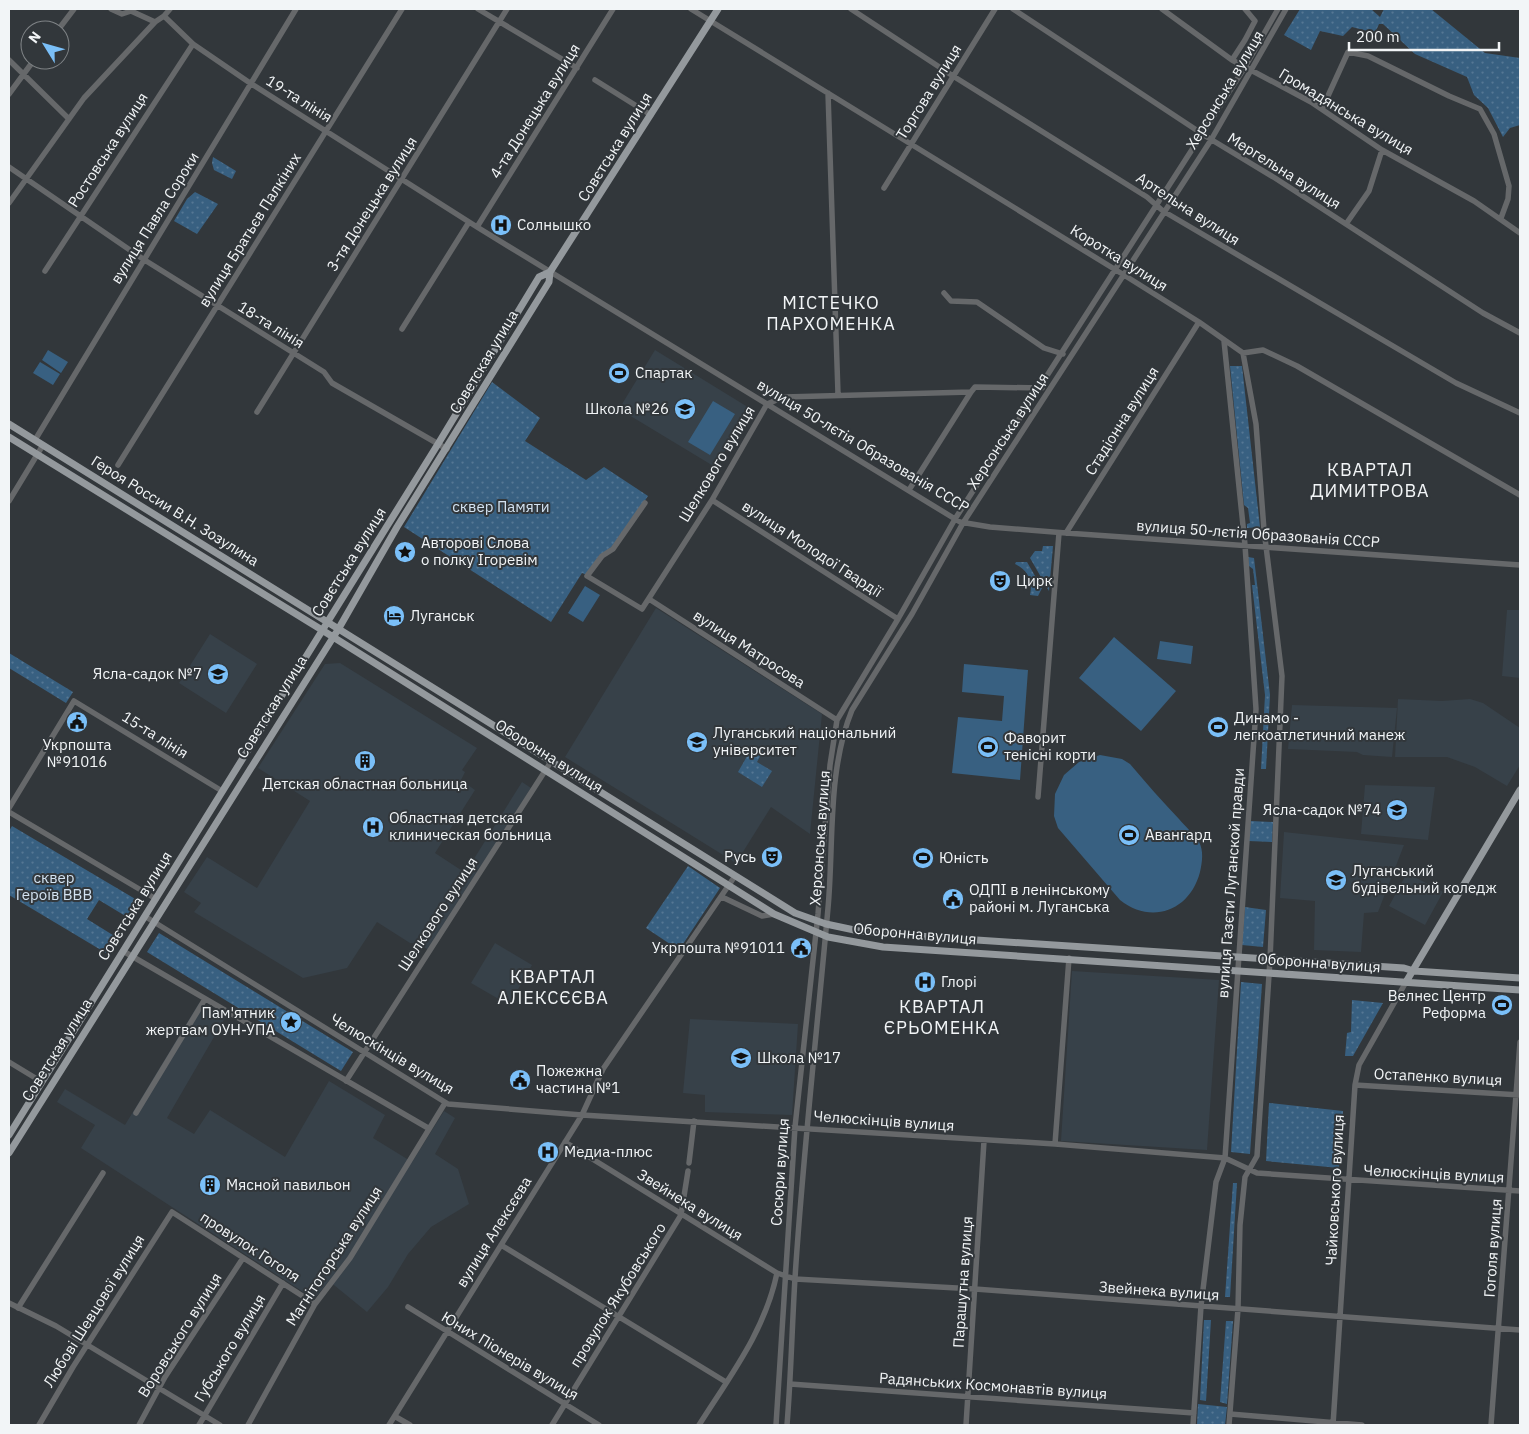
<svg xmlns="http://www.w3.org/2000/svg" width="1529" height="1434" font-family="'IBM Plex Sans',sans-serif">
<defs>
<pattern id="green-dots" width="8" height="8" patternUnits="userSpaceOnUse" patternTransform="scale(1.25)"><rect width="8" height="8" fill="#386081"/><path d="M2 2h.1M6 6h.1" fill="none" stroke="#557794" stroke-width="1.8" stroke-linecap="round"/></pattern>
</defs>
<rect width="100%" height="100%" fill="#32373b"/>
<!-- built -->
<path fill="#374149" d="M655,350L751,409L715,467L619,409Z
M656,608L822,714L810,834L771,807L736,863L565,757Z
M1507,610H1520V678L1502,676Z
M210,634L257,664L226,713L179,683Z
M340,663L477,748L462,770L465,772L461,780L475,790L435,853L464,872L420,943H410L377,922L347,968L303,978L194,912L201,903L184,892L207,857L257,888L310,801L258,768L325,664Z
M1398,699L1442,701L1470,699L1483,703L1520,728V765L1507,786L1475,767L1447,757H1395Z
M1292,705L1397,708L1392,757L1363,755L1357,752L1288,749Z
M522,782L531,788L429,950L420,945Z
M1365,785L1435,787L1428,840L1361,834Z
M1284,832L1404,845L1378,912L1364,913L1361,952L1314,950L1315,901L1280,898Z
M1407,873L1443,892L1425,925L1389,906Z
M495,943L532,965L509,1005L471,983Z
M1072,971L1219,980L1207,1150L1061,1141Z
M199,1003L225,1018L167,1118L194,1134L210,1110L285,1157L329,1081L385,1115L373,1138L412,1162L444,1111L455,1118L435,1154L458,1169L469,1204L431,1227L408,1254L388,1287L367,1312L329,1281L314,1299L81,1148L95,1125L57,1102L65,1089L125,1125Z
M690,1019L798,1024L792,1115L705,1112V1095L683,1093Z"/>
<!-- green -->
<path fill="url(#green-dots)" d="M1300,9H1371L1380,17L1384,9H1431L1485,53L1520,58V125L1510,128L1503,137L1488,108L1474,95L1467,77L1415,54L1383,24H1379L1375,33L1352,27L1343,36L1320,31L1311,50L1284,35Z
M213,157L236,171L232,179L214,170L212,163Z
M195,192L218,204L197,234L174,221L187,199Z
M1230,366H1242L1260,527L1247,528V524L1250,523L1248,508L1244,505Z
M492,382L540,418L525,441L586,480L604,467L648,496L621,536L587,575L582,573L551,622L404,527Z
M1043,546H1053L1049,591L1030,558L1035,551H1042Z
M1248,557L1254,558L1270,695L1266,769H1261L1265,695L1252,585H1255L1253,569L1249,566Z
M1016,562H1027L1042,588L1038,596L1030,595C1033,581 1028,570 1015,564Z
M9,653L73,692L66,703L9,668Z
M753,746L763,751L757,762L772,771L762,787L738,772Z
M1250,821L1273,822L1272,842L1249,841Z
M12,826L137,900L127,917L99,900L87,919L116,937L106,953L9,895V831Z
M688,866L720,888L679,950L646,928Z
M1245,907L1266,910L1263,947L1242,945Z
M159,933L353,1052L341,1071L147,952Z
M1241,982L1262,984L1250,1154L1231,1152Z
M1352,1000L1383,1003L1353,1056H1345L1347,1033L1351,1032Z
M1269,1103L1343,1111L1339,1168L1266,1161Z
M1233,1183H1237L1230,1297H1225Z
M1204,1320H1211L1206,1401L1200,1400Z
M1226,1321H1233L1227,1404L1220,1402Z
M1198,1404L1227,1407L1225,1425H1197Z"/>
<!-- pitch -->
<path fill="#386081" d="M48,350L68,362L61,373L42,360Z
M40,362L60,374L53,385L33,373Z
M713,401L735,414L710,455L688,442Z
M585,586L600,595L583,622L568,613Z
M1114,637L1176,691L1141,731L1079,678Z
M1160,641L1193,646L1191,664L1157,659Z
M964,664L1028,670L1020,780L952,773L958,717L1002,721L1004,696L962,692Z
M1100,755L1122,759L1130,764C1146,783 1162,801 1179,819C1185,826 1194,834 1199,842C1204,851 1202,863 1200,872C1190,911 1151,925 1120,900L1058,828L1054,816L1055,794L1064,775L1079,762Z"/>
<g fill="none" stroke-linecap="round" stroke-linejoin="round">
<!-- minor -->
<path stroke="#66686a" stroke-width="5.5" d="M111,9L122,14L131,11L155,22L164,16L193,44L250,83L477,227L960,522L990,527L1066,533L1520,565
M478,9L577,68
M691,9L1124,275L1199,322L1243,353L1263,350L1297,366L1520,495
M851,9L953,76L1147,197L1163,211L1456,383L1520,413
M1013,9L1207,137L1275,178L1483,313L1520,333
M1162,9L1232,60L1311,102L1382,150L1474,201L1520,233
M164,16L170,9
M58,30L74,9
M9,60L69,119
M1232,60L1245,40L1255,21L1245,9
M595,80L651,115
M828,93L838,394
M9,94L34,60
M1322,109L1348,52L1368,56L1449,96L1480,109L1494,134L1509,186L1508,199L1501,218
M9,167L143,259L324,372L332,383L447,449
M884,188L995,9
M9,203L84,98L155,22
M1346,224L1369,191L1382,150
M477,227L613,9
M45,271L193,44
M944,293L951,301L977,302L1044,348L1063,354
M402,329L469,222
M257,412L507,9
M35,440L296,9
M118,465L402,9
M909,490L971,392
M712,500L898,619
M9,501L43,445
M645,503L613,549L602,556L587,576L642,609L712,500L767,404L784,397L971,392L975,387L1042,388
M1066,533L1199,322
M649,599L837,720
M1038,797L1059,533
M9,808L74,701L222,791
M9,812L156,899
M722,897L762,916L774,914
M146,917L448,1104L582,1115L1055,1144L1225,1158L1257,1173L1520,1191
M123,951L428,1128
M9,1062L42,1082
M346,1081L552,760
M1355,1085L1520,1095
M136,1113L205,999
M565,1142L777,1273
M1055,1144L1069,958
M689,1163L694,1121
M501,1245L726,1382
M9,1303L56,1326L220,1425
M408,1307L599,1425
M18,1308L103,1173
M790,1384L1194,1413
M1230,1414L1362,1425
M396,1417L410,1425
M39,1425L73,1367L172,1212L315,1304
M139,1425L165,1377L243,1258
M199,1425L283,1283
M248,1425L315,1304L350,1258L445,1103
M389,1425L582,1115L603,1069L735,876
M552,1425L681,1215L688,1171
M699,1425C730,1376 765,1331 777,1273L795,1279L975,1289L1520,1330
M776,1425L795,1127L818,914L830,765L837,720L898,619L955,519L1245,67L1278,9
M787,1425C791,1376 792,1327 795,1278C803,1154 817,1031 828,908C834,843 827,771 852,710L912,614L963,523L1211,140L1286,9
M966,1425L984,1141
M1193,1425L1201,1306L1216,1182L1225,1158L1256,709L1245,545L1224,341
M1229,1425L1238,1309L1240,1225L1245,1177L1257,1156L1270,960L1282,676L1264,530L1256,424L1243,353
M1333,1425L1355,1085L1359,1065L1406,982
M1491,1425L1520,1042"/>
<!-- major -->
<path stroke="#94999d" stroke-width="7" d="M9,424L795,913L826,924L859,931L931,937L1404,968L1414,971L1520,978
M9,437L322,630L774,914L828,937L883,947L1520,990
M1406,982L1520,790
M9,1135L438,444L539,277L550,272L718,9
M9,1153L339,628L397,527L549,282L550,272"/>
</g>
<!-- icons -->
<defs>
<g id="hospital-disc" transform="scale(1.125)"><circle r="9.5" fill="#7abff8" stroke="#32373b"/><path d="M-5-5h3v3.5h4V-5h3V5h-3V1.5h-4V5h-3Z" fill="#111"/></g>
<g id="stadium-disc" transform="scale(1.125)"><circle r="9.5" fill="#7abff8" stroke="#32373b"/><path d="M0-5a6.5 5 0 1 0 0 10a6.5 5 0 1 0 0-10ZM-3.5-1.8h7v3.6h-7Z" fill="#111"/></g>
<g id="school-disc" transform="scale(1.125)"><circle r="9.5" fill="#7abff8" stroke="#32373b"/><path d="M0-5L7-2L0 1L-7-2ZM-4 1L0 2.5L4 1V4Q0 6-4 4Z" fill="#111"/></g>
<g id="sight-disc" transform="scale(1.125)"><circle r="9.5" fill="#7abff8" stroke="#32373b"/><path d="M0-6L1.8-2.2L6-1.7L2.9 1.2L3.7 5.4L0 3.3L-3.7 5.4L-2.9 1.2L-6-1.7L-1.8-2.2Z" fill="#111"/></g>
<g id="theatre-disc" transform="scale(1.125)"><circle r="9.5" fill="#7abff8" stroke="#32373b"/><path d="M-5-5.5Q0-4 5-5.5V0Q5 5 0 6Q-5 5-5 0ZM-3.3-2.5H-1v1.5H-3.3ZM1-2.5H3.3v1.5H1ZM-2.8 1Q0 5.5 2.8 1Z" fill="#111"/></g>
<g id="hotel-disc" transform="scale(1.125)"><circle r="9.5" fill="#7abff8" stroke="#32373b"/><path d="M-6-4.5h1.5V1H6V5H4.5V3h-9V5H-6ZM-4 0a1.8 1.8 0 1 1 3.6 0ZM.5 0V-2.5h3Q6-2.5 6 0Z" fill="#111"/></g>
<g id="civic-disc" transform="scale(1.125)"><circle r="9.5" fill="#7abff8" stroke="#32373b"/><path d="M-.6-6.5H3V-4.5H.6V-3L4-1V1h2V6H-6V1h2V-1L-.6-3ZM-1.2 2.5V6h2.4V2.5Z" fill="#111"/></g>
<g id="university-disc" transform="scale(1.125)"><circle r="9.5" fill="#7abff8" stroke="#32373b"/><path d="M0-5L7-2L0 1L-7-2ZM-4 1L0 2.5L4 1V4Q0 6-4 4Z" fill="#111"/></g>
<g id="building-disc" transform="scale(1.125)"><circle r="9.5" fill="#7abff8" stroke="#32373b"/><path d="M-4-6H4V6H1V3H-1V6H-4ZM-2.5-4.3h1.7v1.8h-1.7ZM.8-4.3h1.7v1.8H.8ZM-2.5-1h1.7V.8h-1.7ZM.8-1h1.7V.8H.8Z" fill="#111"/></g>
</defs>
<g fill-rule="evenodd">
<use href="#hospital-disc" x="501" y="225"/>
<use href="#stadium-disc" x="619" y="373"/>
<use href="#school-disc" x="685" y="409"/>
<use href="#sight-disc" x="405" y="552"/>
<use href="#theatre-disc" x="1000" y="581"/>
<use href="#hotel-disc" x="394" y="616"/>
<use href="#school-disc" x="218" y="674"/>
<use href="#civic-disc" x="77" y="722"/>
<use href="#stadium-disc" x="1218" y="727"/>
<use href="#university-disc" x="697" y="742"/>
<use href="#stadium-disc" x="988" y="747"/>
<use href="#building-disc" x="365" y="761"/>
<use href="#school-disc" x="1397" y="810"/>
<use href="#hospital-disc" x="373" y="827"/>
<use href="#stadium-disc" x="1129" y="835"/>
<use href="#theatre-disc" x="772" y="857"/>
<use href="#stadium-disc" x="923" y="858"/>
<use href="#university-disc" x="1336" y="880"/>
<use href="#civic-disc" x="953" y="899"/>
<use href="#civic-disc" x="801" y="948"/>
<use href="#hospital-disc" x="925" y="982"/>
<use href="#stadium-disc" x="1502" y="1005"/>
<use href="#sight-disc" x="291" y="1022"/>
<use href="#school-disc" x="741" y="1058"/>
<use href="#civic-disc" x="520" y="1080"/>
<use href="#hospital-disc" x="548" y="1152"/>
<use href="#building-disc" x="210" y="1185"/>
</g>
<g text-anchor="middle" stroke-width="4" stroke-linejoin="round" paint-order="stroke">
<!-- street labels -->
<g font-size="15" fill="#f2f5f7" stroke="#32373b">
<text transform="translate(1225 90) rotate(-59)" y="5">Херсонська вулиця</text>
<text transform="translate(929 92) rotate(-58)" y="5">Торгова вулиця</text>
<text transform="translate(299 99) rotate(32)" y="5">19-та лінія</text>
<text transform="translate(535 111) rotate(-58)" y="5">4-та Донецька вулиця</text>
<text transform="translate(1346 112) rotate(31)" y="5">Громадянська вулиця</text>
<text transform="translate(615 147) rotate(-58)" y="5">Совєтська вулиця</text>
<text transform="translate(108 150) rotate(-57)" y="5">Ростовська вулиця</text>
<text transform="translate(1284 171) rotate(32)" y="5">Мергельна вулиця</text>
<text transform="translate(372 204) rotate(-58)" y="5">3-тя Донецька вулиця</text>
<text transform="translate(1188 209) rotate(33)" y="5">Артельна вулиця</text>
<text transform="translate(155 218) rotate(-58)" y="5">вулиця Павла Сороки</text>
<text transform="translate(250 230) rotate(-58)" y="5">вулиця Братьєв Палкіних</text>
<text transform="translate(1119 258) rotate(32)" y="5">Коротка вулиця</text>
<text transform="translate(271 325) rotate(32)" y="5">18-та лінія</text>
<text transform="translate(484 362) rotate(-59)" y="5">Советская улица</text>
<text transform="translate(1122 421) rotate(-58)" y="5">Стадіонна вулиця</text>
<text transform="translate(1008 431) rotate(-57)" y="5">Херсонська вулиця</text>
<text transform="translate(863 446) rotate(31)" y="5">вулиця 50-лєтія Образованія СССР</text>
<text transform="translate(717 464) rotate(-59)" y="5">Шелкового вулиця</text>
<text transform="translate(175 511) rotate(32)" y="5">Героя России В.Н. Зозулина</text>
<text transform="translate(1258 534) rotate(4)" y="5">вулиця 50-лєтія Образованія СССР</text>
<text transform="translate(812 549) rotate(33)" y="5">вулиця Молодої Гвардії</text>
<text transform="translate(349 562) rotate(-58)" y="5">Совєтська вулиця</text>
<text transform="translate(749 649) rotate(33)" y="5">вулиця Матросова</text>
<text transform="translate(272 707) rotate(-58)" y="5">Советская улица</text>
<text transform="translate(155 735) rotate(32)" y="5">15-та лінія</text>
<text transform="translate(549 756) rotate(32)" y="5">Оборонна вулиця</text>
<text transform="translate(820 838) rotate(-86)" y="5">Херсонська вулиця</text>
<text transform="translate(1231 883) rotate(-86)" y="5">вулиця Газєти Луганской правди</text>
<text transform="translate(135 906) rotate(-58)" y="5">Совєтська вулиця</text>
<text transform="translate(438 914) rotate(-57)" y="5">Шелкового вулиця</text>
<text transform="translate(915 934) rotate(5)" y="5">Оборонна вулиця</text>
<text transform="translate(1319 963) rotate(4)" y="5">Оборонна вулиця</text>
<text transform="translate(57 1050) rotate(-58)" y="5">Советская улица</text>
<text transform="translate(392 1054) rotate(31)" y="5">Челюскінців вулиця</text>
<text transform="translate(1438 1077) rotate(3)" y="5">Остапенко вулиця</text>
<text transform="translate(884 1121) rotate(4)" y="5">Челюскінців вулиця</text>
<text transform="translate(780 1172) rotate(-86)" y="5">Сосюри вулиця</text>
<text transform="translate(1434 1174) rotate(3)" y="5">Челюскінців вулиця</text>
<text transform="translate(1335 1190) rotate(-87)" y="5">Чайковського вулиця</text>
<text transform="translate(690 1205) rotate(32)" y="5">Звейнека вулиця</text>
<text transform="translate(494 1232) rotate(-58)" y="5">вулиця Алексєєва</text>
<text transform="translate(250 1247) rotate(33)" y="5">провулок Гоголя</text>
<text transform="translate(1493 1248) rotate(-86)" y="5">Гоголя вулиця</text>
<text transform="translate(334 1256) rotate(-57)" y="5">Магнітогорська вулиця</text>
<text transform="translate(963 1282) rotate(-86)" y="5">Парашутна вулиця</text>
<text transform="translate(1159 1291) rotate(4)" y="5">Звейнека вулиця</text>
<text transform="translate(618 1295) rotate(-58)" y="5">провулок Якубовського</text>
<text transform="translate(94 1311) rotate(-58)" y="5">Любові Шевцової вулиця</text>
<text transform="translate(180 1335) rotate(-58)" y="5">Воровського вулиця</text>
<text transform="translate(230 1348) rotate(-59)" y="5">Губського вулиця</text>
<text transform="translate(510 1356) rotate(31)" y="5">Юних Піонерів вулиця</text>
<text transform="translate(993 1386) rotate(4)" y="5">Радянських Космонавтів вулиця</text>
</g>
<!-- poi labels -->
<g font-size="15" fill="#f2f5f7" stroke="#32373b" text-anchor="start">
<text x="517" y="230">Солнышко</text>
<text x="635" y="378">Спартак</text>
<text x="669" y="414" text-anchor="end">Школа №26</text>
<text x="421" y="548">Авторові Слова<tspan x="421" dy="17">о полку Ігоревім</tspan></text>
<text x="1016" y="586">Цирк</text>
<text x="410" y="621">Луганськ</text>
<text x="202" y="679" text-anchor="end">Ясла-садок №7</text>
<text x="1234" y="723">Динамо -<tspan x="1234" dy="17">легкоатлетичний манеж</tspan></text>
<text x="713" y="738">Луганський національний<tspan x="713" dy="17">університет</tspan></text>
<text x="1004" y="743">Фаворит<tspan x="1004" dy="17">тенісні корти</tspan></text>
<text x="77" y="750" text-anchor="middle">Укрпошта<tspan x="77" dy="17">№91016</tspan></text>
<text x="365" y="789" text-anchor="middle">Детская областная больница</text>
<text x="1381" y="815" text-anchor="end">Ясла-садок №74</text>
<text x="389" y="823">Областная детская<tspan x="389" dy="17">клиническая больница</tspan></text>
<text x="1145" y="840">Авангард</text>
<text x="756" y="862" text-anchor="end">Русь</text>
<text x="939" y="863">Юність</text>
<text x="1352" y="876">Луганський<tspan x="1352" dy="17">будівельний коледж</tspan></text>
<text x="969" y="895">ОДПІ в ленінському<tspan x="969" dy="17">районі м. Луганська</tspan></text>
<text x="785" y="953" text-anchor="end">Укрпошта №91011</text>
<text x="941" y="987">Глорі</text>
<text x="1486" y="1001" text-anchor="end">Велнес Центр<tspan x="1486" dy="17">Реформа</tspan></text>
<text x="275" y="1018" text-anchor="end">Пам'ятник<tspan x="275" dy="17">жертвам ОУН-УПА</tspan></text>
<text x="757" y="1063">Школа №17</text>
<text x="536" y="1076">Пожежна<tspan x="536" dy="17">частина №1</tspan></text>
<text x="564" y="1157">Медиа-плюс</text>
<text x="226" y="1190">Мясной павильон</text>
</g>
<!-- park labels -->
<g font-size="15" fill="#d2e2f1" stroke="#32373b">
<text x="501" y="512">сквер Памяти</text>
<text x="54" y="883">сквер<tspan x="54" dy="17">Героїв ВВВ</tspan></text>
</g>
<!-- quarter labels -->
<g font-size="18" letter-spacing="1" fill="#f2f5f7" stroke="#32373b">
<text x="831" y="309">МІСТЕЧКО<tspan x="831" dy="21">ПАРХОМЕНКА</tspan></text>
<text x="1370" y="476">КВАРТАЛ<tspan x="1370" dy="21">ДИМИТРОВА</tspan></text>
<text x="553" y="983">КВАРТАЛ<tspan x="553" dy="21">АЛЕКСЄЄВА</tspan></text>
<text x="942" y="1013">КВАРТАЛ<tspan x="942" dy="21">ЄРЬОМЕНКА</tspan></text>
</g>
</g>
<!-- border -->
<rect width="1529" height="1434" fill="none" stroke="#f2f5f7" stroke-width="20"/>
<!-- north arrow -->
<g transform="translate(45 45) rotate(307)"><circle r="24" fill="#32373b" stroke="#7f8386"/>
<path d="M0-4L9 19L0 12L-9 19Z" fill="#7abff8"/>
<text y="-8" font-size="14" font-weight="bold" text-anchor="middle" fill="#f2f5f7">N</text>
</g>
<!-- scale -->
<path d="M1349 42v8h150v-8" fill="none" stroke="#f2f5f7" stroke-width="2.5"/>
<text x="1356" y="42" font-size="15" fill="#f2f5f7" stroke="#32373b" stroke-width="4" paint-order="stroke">200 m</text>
</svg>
